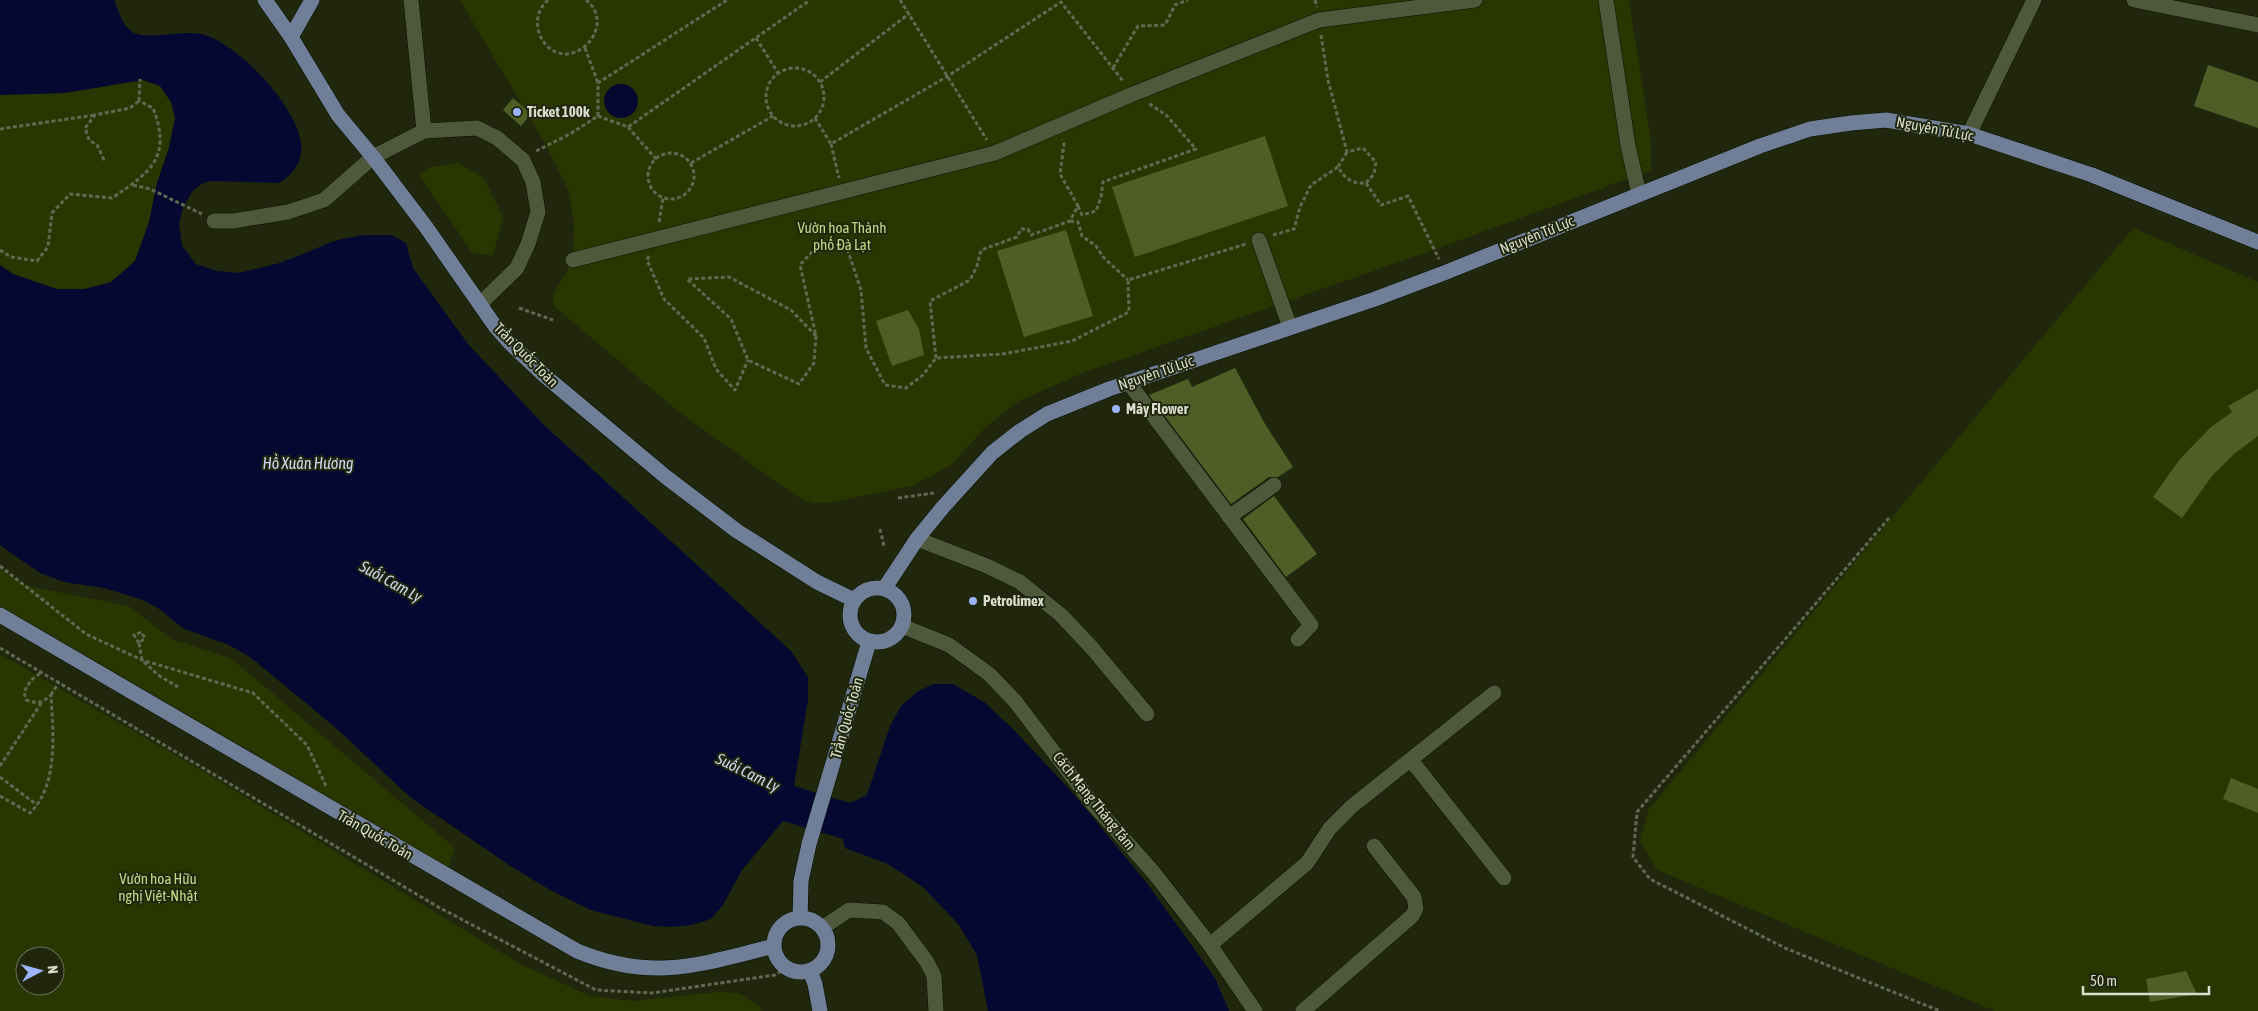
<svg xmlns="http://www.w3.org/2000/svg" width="2258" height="1011" font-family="'Asap Condensed',sans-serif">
<rect width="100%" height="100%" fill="#20270c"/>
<!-- green -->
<path fill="#2a3600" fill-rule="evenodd" d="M460,0H1629L1651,141V170L1436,249L1080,374L1017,402L985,428L951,465L912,486L828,503H813L796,496L679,412L554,306L553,295L573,260L574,223L569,191L546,145Z
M143,80L160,85L171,102L175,118L169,147L157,183L149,222L135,261L111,282L85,289H57L13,274L0,265V95L65,93Z
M458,163L483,177L503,217L493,256L472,252L419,175L430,167Z
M2133,228L2258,282V1011H1995L1657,870L1640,841L1649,809Z
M0,568L27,586L129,606L171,639L232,659L455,848L448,868L0,619Z
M0,654L208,774L518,963L590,996L633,1001L717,992L739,993L760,1007L761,1011H0ZM25,956H55V986H25Z"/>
<!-- water -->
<path fill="#050831" d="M0,0H114C119,11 123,30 137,34C157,39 180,30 201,34C237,42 297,106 301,143C303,161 294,175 278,183L210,181L201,184L192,192L183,207L179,224L182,246L196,264L217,271L239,273L280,263L337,240L364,235H391L406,243L413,268L468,344L544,425L792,652L808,677V700L794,786L850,803L867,795L890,726L901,706L917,692L933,684H953L984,702L1014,730L1071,791L1146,882L1215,978L1229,1011H988L977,955L958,924L923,887L888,864L845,848L843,839L783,821L742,870L723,905L711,919L692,925L673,927L653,926L591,910L550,890L512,867L410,797L336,728L250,657L227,644L184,629L158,608L143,600L104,588L64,582L40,573L0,545V265L13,274L57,289H85L111,282L135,261L149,222L157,183L169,148L175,118L171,102L160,86L143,80L65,93L0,95Z
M604 101a17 17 0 1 1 34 0a17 17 0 1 1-34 0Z"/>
<!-- building -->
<path fill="#4f5e27" d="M2208,65L2258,82V128L2194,106Z
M513,98L531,114L521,126L503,110Z
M1265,136L1288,206L1135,257L1112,187Z
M1066,230L1093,316L1024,337L997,251Z
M908,310L919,329L924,355L892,366L876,321Z
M1235,368L1265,424L1293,467L1278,477H1269L1231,504L1149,395L1188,379L1192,387Z
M2258,389V436L2234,454L2212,476L2182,518L2153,497L2179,460L2211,427L2232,412L2228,406Z
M1274,496L1317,554L1286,577L1243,519Z
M2231,778L2258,789V813L2223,799Z
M2186,971L2197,994L2150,1002L2146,979Z"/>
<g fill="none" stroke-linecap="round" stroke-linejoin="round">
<!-- minor casing -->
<g stroke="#0a1000" stroke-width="16">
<path id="minor" d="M411,0L424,131
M1606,0L1628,146L1639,194
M2134,0L2258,25
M1969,134L2034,0
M214,221H233L288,212L324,200L373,157L424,131L477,128L497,138L523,160L533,182L538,212L528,244L517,268L480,304
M1259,240L1290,327
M573,260L995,153L1133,94L1319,20L1475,0
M1128,382L1311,625L1298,639
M1229,517L1274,485
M917,539L987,566L1020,582L1061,615L1092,648L1147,714
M902,626L949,645L989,674L1015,701L1093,804L1154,873L1210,945L1255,1011
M1411,760L1504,878
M822,928L849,910L883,912L898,923L927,962L934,976L936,1011
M1210,945L1307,863L1330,828L1351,807L1494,693
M1303,1011L1412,916L1416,909L1414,897L1374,846"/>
</g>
<!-- major casing -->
<g stroke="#0a1000" stroke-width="16">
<path id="major" d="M265,0L291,37L338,115L373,157L426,227L495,326L510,343L545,376L666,477L737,531L817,582L854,600
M291,37L312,0
M850 615a27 27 0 1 1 54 0a27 27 0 1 1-54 0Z
M884,589L917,539L943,507L992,453L1020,431L1047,414L1109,389L1375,299L1444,273L1760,146L1810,129L1851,123L1886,120L1969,134L2092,175L2258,242
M0,615L577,951C653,982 699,965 774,946
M774 945a27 27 0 1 1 54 0a27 27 0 1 1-54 0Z
M800,918L801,881L809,844L869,642
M810,971L815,984L820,1011"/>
</g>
<!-- path -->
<path stroke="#626952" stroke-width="3" stroke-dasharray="4 2.5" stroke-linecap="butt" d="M548,0C540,7 536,17 538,28C539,35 542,40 546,45C574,74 618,25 586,0
M900,0L987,140
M1315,0L1317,7
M1321,35L1328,80L1347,152L1363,148L1376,162L1374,174L1366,183C1352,184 1345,179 1338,167L1347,152
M756,38L778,73
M585,48L598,83
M766 97a29 29 0 1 1 58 0a29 29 0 1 1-58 0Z
M1113,68L1138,26L1165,25L1175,5L1188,0
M820,82L910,13
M139,101L140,79
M598,116L628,127L810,0
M598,116V83L727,0
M815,118L831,144L948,76L1061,2L1123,81
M628,127L656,159
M0,129L95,115
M831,144L839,178
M536,151L570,134L598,116
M648 176a23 23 0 1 1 46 0a23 23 0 1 1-46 0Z
M104,160L97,145L89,140L85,128L95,115L130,108L139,101
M691,163L773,116
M1366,183L1381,205L1408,196L1439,259
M133,185L150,189L202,214
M1078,206L1082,215L1096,211L1101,197L1103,182L1196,149L1166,115L1148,103
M1070,221L1078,222L1082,236L1096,246L1104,258L1128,280
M659,222L663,198
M1273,235L1294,229L1300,207L1311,185L1338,167
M0,250L11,257L37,261L48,247L52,213L70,194L112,198C151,172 172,157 153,108L139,101
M649,256L647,260L664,299L704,338L716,369L735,390L748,360
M519,308L553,320
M816,336L791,310L729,277L687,279L731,319L748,360L799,384L814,363L816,336L800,265L822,241L847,248L861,290L866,348L885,385L906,388L923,375L936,358L1003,354L1072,341L1129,312L1128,280L1246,244
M936,358L930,301L970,280L977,266L981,250L1017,237L1021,229H1028L1031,235L1070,221L1078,206L1060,174L1064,144L1062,140
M898,498L934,493
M1889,518L1637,812L1633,857L1650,879L1785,948L1940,1011
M880,529L884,546
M0,566L86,634L142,660L253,693L307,745L327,788
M139,643L134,635L141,632L145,638L139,643L142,660L158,675L178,687
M0,648L440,908L596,990L652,993L775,975L786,968
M51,695L59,682
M0,766L42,702
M0,777L37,805
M0,796L30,813C59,784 53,733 51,695C42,703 38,704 26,700L24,692L31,680L42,672"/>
<!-- minor -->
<use href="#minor" stroke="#4f583b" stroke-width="15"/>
<!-- major -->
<use href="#major" stroke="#6f7f97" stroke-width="15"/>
</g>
<!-- markers -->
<g fill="#9cb4fd" stroke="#20270c" stroke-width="2">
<circle cx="517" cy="112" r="5"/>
<circle cx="1116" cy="409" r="5"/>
<circle cx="973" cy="601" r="5"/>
</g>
<g text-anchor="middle" stroke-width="4" stroke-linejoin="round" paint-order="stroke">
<!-- poi labels -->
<g font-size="15" font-weight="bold" fill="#d8ddcd" stroke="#20270c" text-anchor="start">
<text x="527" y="117">Ticket 100k</text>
<text x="1126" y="414">Mây Flower</text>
<text x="983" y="606">Petrolimex</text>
</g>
<!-- street labels -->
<g font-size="15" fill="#d8ddcd" stroke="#20270c">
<text transform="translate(1935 129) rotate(11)" y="5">Nguyên Tử Lực</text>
<text transform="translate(1537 235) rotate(-22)" y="5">Nguyên Tử Lực</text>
<text transform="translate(526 355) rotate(45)" y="5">Trần Quốc Toản</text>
<text transform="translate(1156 373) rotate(-19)" y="5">Nguyên Tử Lực</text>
<text transform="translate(847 718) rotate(-74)" y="5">Trần Quốc Toản</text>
<text transform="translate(1094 801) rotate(51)" y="5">Cách Mạng Tháng Tám</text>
<text transform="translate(375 835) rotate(30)" y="5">Trần Quốc Toản</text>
</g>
<!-- park labels -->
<g font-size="15" fill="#c1d986" stroke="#20270c">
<text x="842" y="233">Vườn hoa Thành<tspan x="842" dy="17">phố Đà Lạt</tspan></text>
<text x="158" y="884">Vườn hoa Hữu<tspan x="158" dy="17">nghị Việt-Nhật</tspan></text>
</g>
<!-- water labels -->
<g font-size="16" font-style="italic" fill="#ccd7f5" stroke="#20270c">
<text x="308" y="469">Hồ Xuân Hương</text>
<text transform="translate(391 581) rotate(29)" y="6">Suối Cam Ly</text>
<text transform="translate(748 772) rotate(26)" y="6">Suối Cam Ly</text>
</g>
</g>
<!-- north arrow -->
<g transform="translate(40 971) rotate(84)"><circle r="24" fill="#20270c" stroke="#6a7059"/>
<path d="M0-4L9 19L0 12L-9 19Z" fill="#9cb4fd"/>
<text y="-8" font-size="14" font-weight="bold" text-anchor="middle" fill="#d8ddcd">N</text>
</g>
<!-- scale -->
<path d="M2083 986v8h126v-8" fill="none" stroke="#d8ddcd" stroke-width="2.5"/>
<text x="2090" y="986" font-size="15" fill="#d8ddcd" stroke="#20270c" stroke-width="4" paint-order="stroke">50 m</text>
</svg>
